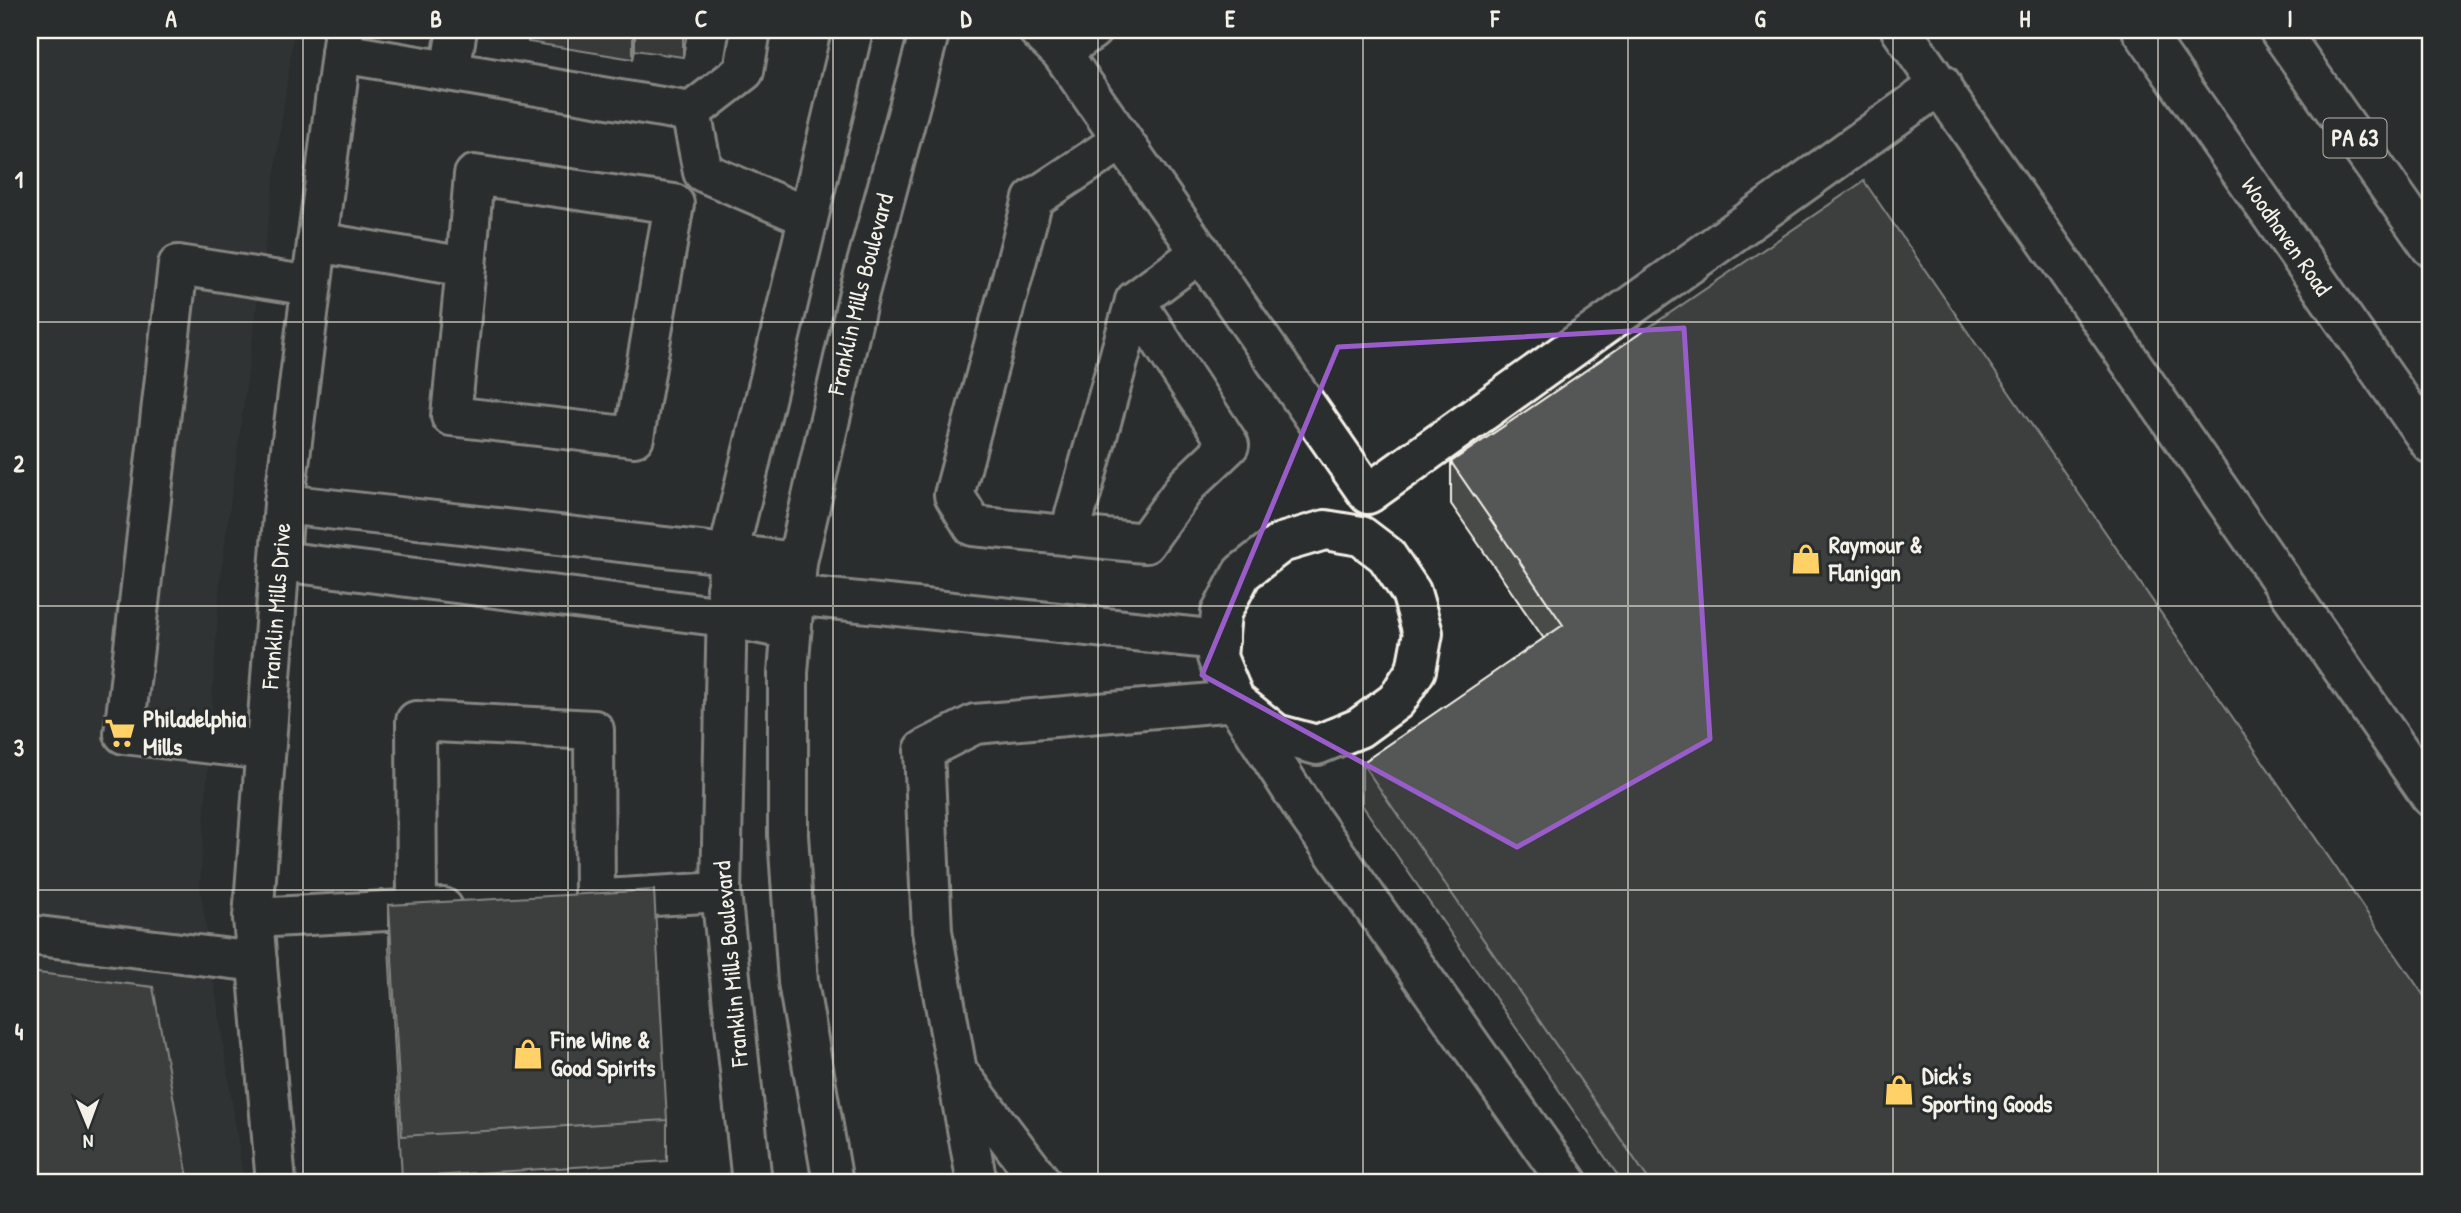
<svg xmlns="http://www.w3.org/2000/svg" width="2461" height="1213" font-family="'Patrick Hand',sans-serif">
<rect width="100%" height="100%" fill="#2a2d2e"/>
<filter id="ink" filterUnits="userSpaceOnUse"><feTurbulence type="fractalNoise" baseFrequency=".0143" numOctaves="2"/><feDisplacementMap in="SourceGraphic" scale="14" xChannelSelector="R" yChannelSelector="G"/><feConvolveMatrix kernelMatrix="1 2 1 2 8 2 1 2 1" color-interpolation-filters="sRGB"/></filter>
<g filter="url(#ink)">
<!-- built -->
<path fill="#373a3a" d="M30,30H294L220,580L200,887L244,1183H30Z"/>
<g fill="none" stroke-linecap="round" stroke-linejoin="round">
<!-- minor casing -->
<g stroke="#f4f1e8" stroke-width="44">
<g id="minor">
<path d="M1038,30L1061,52"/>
<path d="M1092,30L1061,52L1368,494L1941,84"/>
<path d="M1901,30L2431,797"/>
<path id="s1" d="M2142,30L2431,444"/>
<path d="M341,53L691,112L744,71L751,30"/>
<path d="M450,71L457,30"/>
<path d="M691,112L703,172L808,217"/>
<path d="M317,242L466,267L451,416L634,437L674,204L474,175L466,267"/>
<path d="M1135,301L1201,252"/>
<path d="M284,504L797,562"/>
<path d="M1325,530L1361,536L1386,555L1411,592L1423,633L1416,670L1396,701L1359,728L1317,745L1276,734L1235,701L1217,657L1221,613L1242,573L1281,543Z"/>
<path d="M1069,536L1135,301L1229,445L1187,485L1145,543L973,526L954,495L1033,199L1122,140"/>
<path d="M280,561L725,617L791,630"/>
<path d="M726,588L1219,640"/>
<path d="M265,750L124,734L178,265L311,286"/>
<path d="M604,899L721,892"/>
<path d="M417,909L416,721L594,730L595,900"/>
<path d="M253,918L443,908"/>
<path d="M30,935L257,962"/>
<path d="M958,1079L977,1183"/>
<path id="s2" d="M276,1183L253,918L284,504L344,30"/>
<path d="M752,1183L721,892L728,555L853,30"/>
<path id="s3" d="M833,1183L798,982L788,835V673L797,562L859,293L930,30"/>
<path d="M1042,1183L957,1071L932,931L924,750L975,724L1235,701L1306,812L1568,1183"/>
</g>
</g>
<!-- highway casing -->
<g stroke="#f4f1e8" stroke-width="44">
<path id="highway" d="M2279,30L2431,247"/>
</g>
<!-- minor -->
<use href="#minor" stroke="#2a2d2e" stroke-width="38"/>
<!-- highway -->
<use href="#highway" stroke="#2a2d2e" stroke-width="38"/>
</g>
<!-- wall -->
<path fill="#494b4a" stroke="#f4f1e8" stroke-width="2" d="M528,30H687L683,57L635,50L633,59L528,42Z
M1451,462L2431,1183H1623L1362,805V763L1544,639L1451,504Z
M389,905L667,1120V1161L402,1178L389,947Z"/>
<!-- shaded-wall -->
<path fill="#3c3d3c" stroke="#f4f1e8" stroke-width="2" d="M633,30H635V50L633,59Z
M683,30H687L683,57Z"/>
<!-- building -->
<path fill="#555756" stroke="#f4f1e8" stroke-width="2" d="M1864,181L2431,1006V1183H1651L1362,763L1563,625L1451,462Z
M654,890L667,1120L402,1136L389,905Z
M30,972L153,987L189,1183H30Z"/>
</g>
<!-- marked area -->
<path d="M0 0H2461V1213H0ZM1684,328L1710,739L1517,847L1202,675L1338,347Z" fill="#2a2d2e" fill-opacity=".55" fill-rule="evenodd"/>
<path fill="none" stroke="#995dc9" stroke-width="5" stroke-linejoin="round" d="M1684,328L1710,739L1517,847L1202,675L1338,347Z"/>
<!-- grid -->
<path fill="none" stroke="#f4f1e8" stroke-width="2" stroke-opacity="0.55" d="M303,30V1183M568,30V1183M833,30V1183M1098,30V1183M1363,30V1183M1628,30V1183M1893,30V1183M2158,30V1183M30,322H2431M30,606H2431M30,890H2431"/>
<!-- icons -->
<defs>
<g id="shop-bare" transform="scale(2.415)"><path d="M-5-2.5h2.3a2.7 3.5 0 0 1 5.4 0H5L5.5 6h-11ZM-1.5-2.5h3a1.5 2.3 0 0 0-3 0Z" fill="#ffd166" stroke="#2a2d2e" stroke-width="2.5" paint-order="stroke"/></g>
<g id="supermarket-bare" transform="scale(2.415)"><path d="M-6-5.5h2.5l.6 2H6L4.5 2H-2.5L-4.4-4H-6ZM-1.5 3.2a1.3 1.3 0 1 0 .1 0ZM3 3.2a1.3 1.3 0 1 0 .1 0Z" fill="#ffd166" stroke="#2a2d2e" stroke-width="2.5" paint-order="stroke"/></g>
</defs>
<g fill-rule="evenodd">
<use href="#shop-bare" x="1806" y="559"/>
<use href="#supermarket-bare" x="120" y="733"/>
<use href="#shop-bare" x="528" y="1054"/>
<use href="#shop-bare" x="1899" y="1090"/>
</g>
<g text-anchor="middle" stroke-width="6" stroke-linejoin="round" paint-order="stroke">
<!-- shield labels -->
<rect fill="#2a2d2e" stroke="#b7b6b0" stroke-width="2" x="2323.5" y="118.5" width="63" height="39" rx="5"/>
<g font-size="23" font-weight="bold" fill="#f4f1e8">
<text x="2355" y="146">PA 63</text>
</g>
<!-- street labels -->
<g font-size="24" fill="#f4f1e8" stroke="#2a2d2e">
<text dy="8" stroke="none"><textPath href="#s1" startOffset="252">Woodhaven Road</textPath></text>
<text dy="8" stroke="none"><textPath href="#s3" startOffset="900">Franklin Mills Boulevard</textPath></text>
<text dy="8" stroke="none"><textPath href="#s2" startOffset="579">Franklin Mills Drive</textPath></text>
<text transform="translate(731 964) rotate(-95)" y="8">Franklin Mills Boulevard</text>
</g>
<!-- poi labels -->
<g font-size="24" font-weight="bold" fill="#f4f1e8" stroke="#2a2d2e" text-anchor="start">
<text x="1829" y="553">Raymour &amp;<tspan x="1829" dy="28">Flanigan</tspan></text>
<text x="143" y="727">Philadelphia<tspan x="143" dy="28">Mills</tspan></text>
<text x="551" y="1048">Fine Wine &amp;<tspan x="551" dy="28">Good Spirits</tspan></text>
<text x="1922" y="1084">Dick's<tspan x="1922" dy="28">Sporting Goods</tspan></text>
</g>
</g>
<!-- margin -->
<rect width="2461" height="1213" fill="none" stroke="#2a2d2e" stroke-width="77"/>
<!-- north arrow -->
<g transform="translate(88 1125) rotate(179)" stroke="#2a2d2e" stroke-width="5" paint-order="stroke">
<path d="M0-5L12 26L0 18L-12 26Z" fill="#f4f1e8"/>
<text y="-10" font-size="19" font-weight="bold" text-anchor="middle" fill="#f4f1e8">N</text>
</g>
<rect x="38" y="38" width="2384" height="1136" fill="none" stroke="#f4f1e8" stroke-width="2.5"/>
<g font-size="23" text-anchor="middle" font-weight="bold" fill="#f4f1e8">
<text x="171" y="27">A</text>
<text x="436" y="27">B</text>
<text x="701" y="27">C</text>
<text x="966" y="27">D</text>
<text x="1230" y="27">E</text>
<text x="1495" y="27">F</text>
<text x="1760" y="27">G</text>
<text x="2025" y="27">H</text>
<text x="2290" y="27">I</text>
<text x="19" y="188">1</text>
<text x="19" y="472">2</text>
<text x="19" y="756">3</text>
<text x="19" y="1040">4</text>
</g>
</svg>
